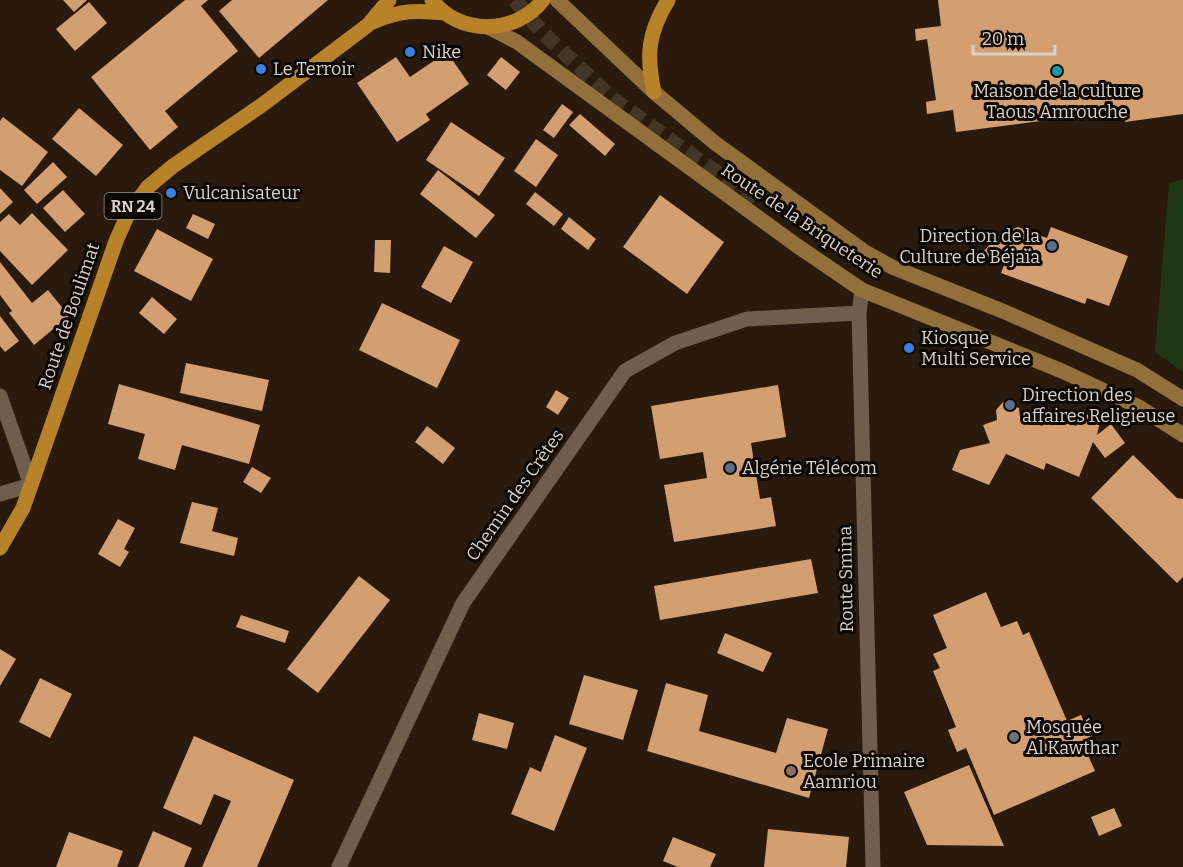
<svg xmlns="http://www.w3.org/2000/svg" width="1183" height="867" font-family="Bitter,serif">
<rect width="100%" height="100%" fill="#291a0d"/>
<!-- green -->
<path fill="#203715" d="M1183,179V372L1155,352L1169,183Z"/>
<!-- building -->
<path fill="#d49f70" d="M63,0H87L74,12Z
M185,0H208L201,6L238,51L165,111L178,127L150,150L91,77Z
M232,0H328L259,58L219,11Z
M938,0H1183V114L1125,122L1124,110L956,132L953,110L927,114L926,102L936,100L927,39L916,41L915,29L941,26Z
M89,2L107,23L75,51L56,29Z
M447,52L469,84L426,114L430,120L397,142L357,83L396,57L410,77Z
M501,57L520,72L506,90L487,75Z
M562,104L573,112L554,138L543,130Z
M79,108L123,145L96,176L52,139Z
M580,114L615,144L605,156L569,125Z
M3,117L48,152L22,186L0,170V121Z
M451,122L505,158L479,196L426,160Z
M536,139L558,155L536,187L514,171Z
M53,162L67,177L37,204L24,190Z
M438,170L495,215L476,238L420,194Z
M0,188L13,202L0,214Z
M63,190L85,214L65,232L43,208Z
M535,192L563,214L554,226L526,204Z
M660,195L724,242L687,294L623,247Z
M32,213L68,250L32,285L0,251V222L9,214L20,225Z
M193,214L215,224L208,239L186,228Z
M569,217L596,239L588,250L561,229Z
M1018,227L1047,238L1051,227L1128,256L1109,306L1087,298L1085,304L1001,273L1006,260L980,255L1000,234Z
M157,229L213,259L191,301L134,271Z
M375,240H391L390,273L374,272Z
M444,246L473,262L451,303L421,287Z
M0,262L32,303L48,290L69,316L34,345L9,313L12,311L0,295Z
M152,297L177,319L164,334L139,313Z
M382,303L460,340L437,388L359,350Z
M0,316L19,341L5,352L0,346Z
M186,363L269,380L262,411L180,393Z
M119,384L260,425L249,464L182,445L175,470L138,459L145,434L108,424Z
M778,385L786,437L751,443L760,499L771,497L776,526L674,542L664,485L707,478L703,452L660,459L651,406Z
M556,390L569,398L558,415L546,407Z
M1003,402L1019,408L1020,417L1042,426L1047,414L1076,426L1082,414L1092,415L1100,422L1097,435L1111,424L1125,443L1105,458L1093,442L1079,477L1046,463L1044,470L1006,454L989,485L952,470L960,450L990,443L983,425L997,420L996,410Z
M427,426L455,448L443,464L415,442Z
M1133,455L1177,498L1183,499V577L1177,583L1091,498Z
M252,467L271,478L261,493L243,482Z
M192,502L218,508L212,531L238,538L234,556L180,543Z
M118,519L135,528L124,549L129,552L120,567L98,554Z
M811,559L818,593L660,620L654,586Z
M359,576L390,600L318,693L287,669Z
M986,592L1001,627L1017,621L1023,635L1029,632L1067,721L1081,715L1096,750L1087,753L1095,771L994,815L966,748L957,752L948,730L956,727L933,671L940,668L933,654L947,648L933,615Z
M241,615L289,631L285,643L236,627Z
M725,633L772,653L763,672L717,653Z
M0,649L16,659L0,686Z
M584,675L638,690L623,740L569,724Z
M40,678L72,694L50,738L19,722Z
M666,683L708,695L699,731L776,753L787,718L828,729L809,798L647,751Z
M479,713L514,723L507,749L472,740Z
M555,735L587,748L554,831L511,814L530,767L541,772Z
M194,736L294,780L257,867H202L231,801L214,794L201,825L163,808Z
M969,765L1004,846L927,845L904,792Z
M1114,808L1122,826L1099,836L1091,817Z
M768,829L849,837L846,867H764Z
M153,831L192,848L184,867H138Z
M69,832L123,851L117,867H56Z
M673,837L716,854L710,867H678L663,861Z"/>
<g fill="none" stroke-linecap="round" stroke-linejoin="round">
<!-- secondary-tunnel -->
<path stroke="#443529" stroke-width="15" stroke-dasharray="15 8" stroke-linecap="butt" d="M515,0L543,33L614,100L716,172L755,211"/>
<!-- street -->
<path stroke="#6f5d4d" stroke-width="15" d="M862,290L859,313L873,867
M0,396L31,485L0,494
M339,867L463,603L625,371L675,343L747,319L859,313"/>
<!-- secondary -->
<path stroke="#93703a" stroke-width="15" d="M557,0L654,92L715,143L865,252L892,267L1005,312L1137,370L1183,399
M488,27L517,42L796,245L862,290L1062,371L1139,407L1183,435"/>
<!-- primary -->
<path stroke="#b88328" stroke-width="15" d="M432,0C459,36 516,35 543,0
M373,22C400,10 417,10 445,13
M654,92C646,55 648,33 668,0
M0,548L23,508L116,241L129,212L148,187L173,166L262,105L368,25L389,0"/>
</g>
<!-- markers -->
<g fill="#3f7fe0" stroke="#0d0703" stroke-width="2">
<circle cx="410" cy="52" r="6"/>
<circle cx="261" cy="69" r="6"/>
<circle cx="171" cy="193" r="6"/>
<circle cx="909" cy="348" r="6"/>
</g>
<circle fill="#0f9aa8" stroke="#0d0703" stroke-width="2" cx="1057" cy="71" r="6"/>
<g fill="#5c6f8a" stroke="#0d0703" stroke-width="2">
<circle cx="1052" cy="246" r="6"/>
<circle cx="1010" cy="405" r="6"/>
<circle cx="730" cy="468" r="6"/>
</g>
<circle fill="#6b7280" stroke="#0d0703" stroke-width="2" cx="1014" cy="737" r="6"/>
<circle fill="#8d6e63" stroke="#0d0703" stroke-width="2" cx="791" cy="771" r="6"/>
<g text-anchor="middle" stroke-width="6" stroke-linejoin="round" paint-order="stroke">
<!-- shield labels -->
<rect fill="#0d0703" stroke="#9c948c" stroke-width="1.5" x="104.5" y="193" width="57" height="26" rx="4.5"/>
<g font-size="16" font-weight="bold" fill="#dad0c7">
<text x="133" y="212">RN 24</text>
</g>
<!-- poi labels -->
<g font-size="18" fill="#dad0c7" stroke="#0d0703" text-anchor="start">
<text x="422" y="58">Nike</text>
<text x="273" y="75">Le Terroir</text>
<text x="1057" y="97" text-anchor="middle">Maison de la culture<tspan x="1057" dy="21">Taous Amrouche</tspan></text>
<text x="183" y="199">Vulcanisateur</text>
<text x="1040" y="242" text-anchor="end">Direction de la<tspan x="1040" dy="21">Culture de Béjaïa</tspan></text>
<text x="921" y="344">Kiosque<tspan x="921" dy="21">Multi Service</tspan></text>
<text x="1022" y="401">Direction des<tspan x="1022" dy="21">affaires Religieuse</tspan></text>
<text x="742" y="474">Algérie Télécom</text>
<text x="1026" y="733">Mosquée<tspan x="1026" dy="21">Al Kawthar</tspan></text>
<text x="803" y="767">Ecole Primaire<tspan x="803" dy="21">Aamriou</tspan></text>
</g>
<!-- street labels -->
<g font-size="18" fill="#dad0c7" stroke="#0d0703">
<text transform="translate(802 221) rotate(34)" y="6">Route de la Briqueterie</text>
<text transform="translate(69 316) rotate(-71)" y="6">Route de Boulimat</text>
<text transform="translate(515 495) rotate(-55)" y="6">Chemin des Crêtes</text>
<text transform="translate(846 579) rotate(-91)" y="6">Route Smina</text>
</g>
</g>
<!-- scale -->
<path d="M973 45v9h82v-9" fill="none" stroke="#dad0c7" stroke-width="3"/>
<text x="982" y="45" font-size="18" fill="#dad0c7" stroke="#0d0703" stroke-width="4.5" paint-order="stroke">20 m</text>
</svg>
